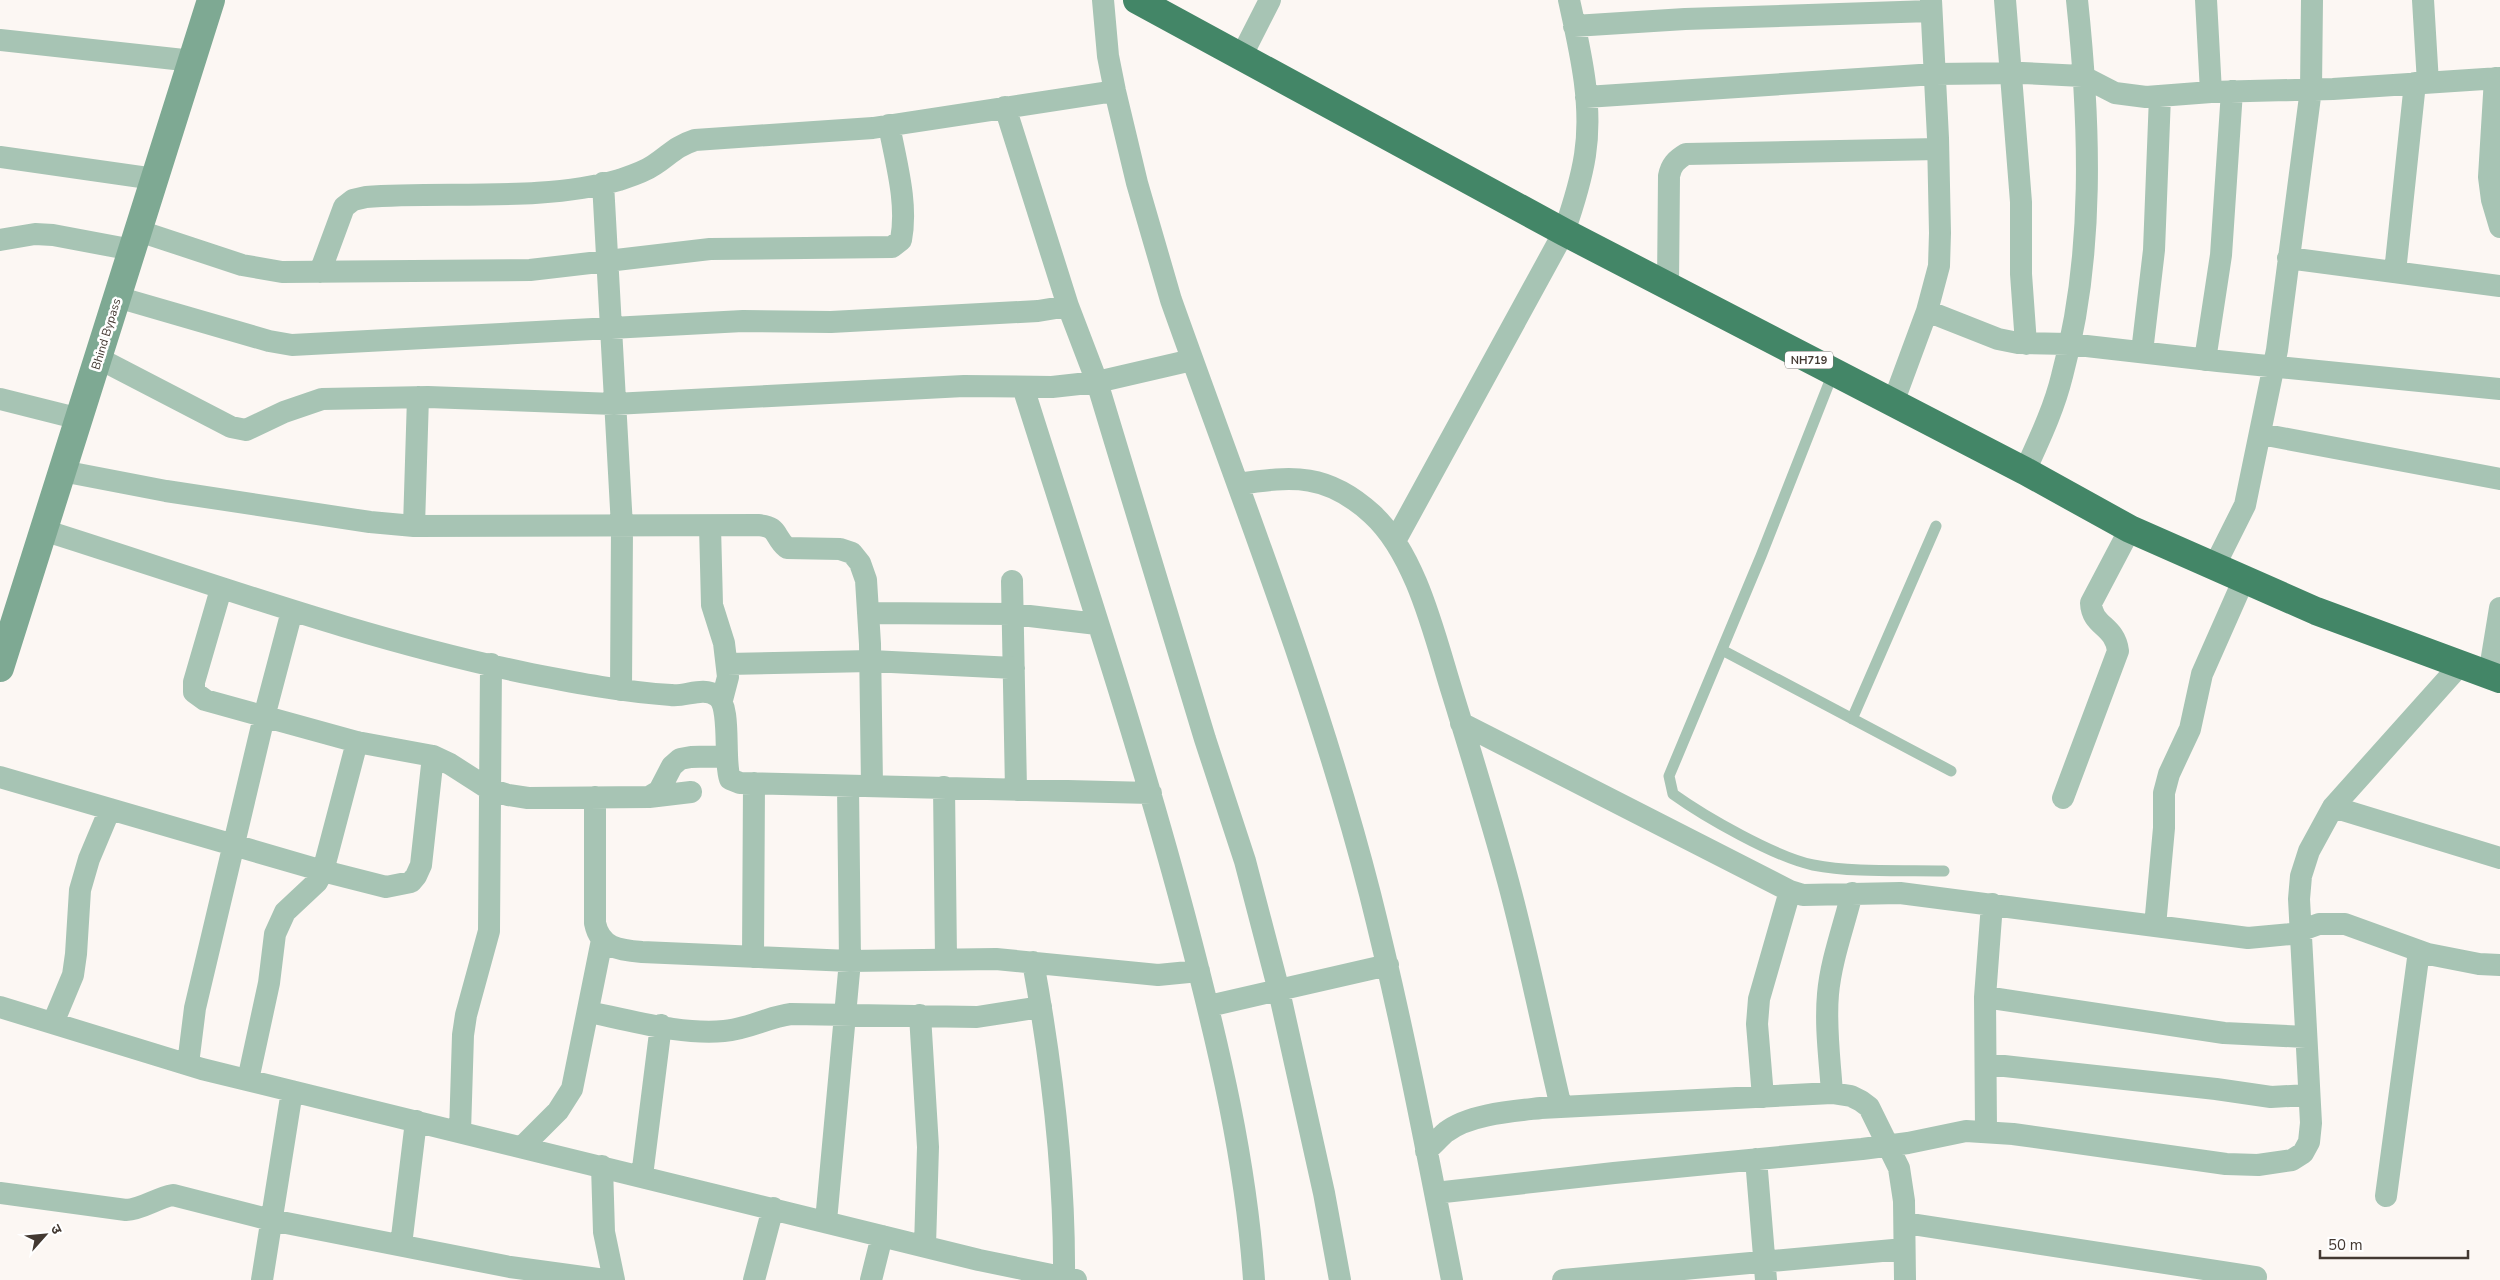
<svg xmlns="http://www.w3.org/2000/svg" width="2500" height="1280" font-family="'Nunito Sans','Noto Sans Devanagari',sans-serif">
<rect width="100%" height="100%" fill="#fcf7f3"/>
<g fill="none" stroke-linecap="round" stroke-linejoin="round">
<!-- lane -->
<path stroke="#a7c4b4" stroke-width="11" d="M1833,373L1761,556L1669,776L1673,794C1705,817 1775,857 1813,865C1854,873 1902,870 1944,871
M1722,650L1951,771
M1852,719L1936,526"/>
<!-- street -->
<path stroke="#a7c4b4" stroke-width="22" d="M1103,0L1108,56L1115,91L1137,183L1171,300C1241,497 1318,691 1370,894C1402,1021 1427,1151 1452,1280
M2005,0L2021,202V274L2026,344
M2206,0L2211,92
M2423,0L2428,83
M1574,26L1685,19L1931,11
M0,40L193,61
M1241,57L1270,0
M2495,78L2489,177L2492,200L2500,227
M1586,97L1935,74L2022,73L2082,76L2115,93L2146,97L2211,92L2333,89L2500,78
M1005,107L1068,306L1097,382L1205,739L1245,861L1279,991L1324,1193L1340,1280
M0,157L155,179
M603,183L622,527L621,690
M139,231L242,265L282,272L530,270L710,249L892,247L901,240C908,203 896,163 889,125
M0,240L35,234L53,235L133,250
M2288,258L2500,286
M320,272L344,207L353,200L366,197C445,191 543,202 619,180C631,176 644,172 654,165C671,154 674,147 695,140L873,128L1115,91
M2395,272L2415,83
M1668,285L1669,176C1671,165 1676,160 1686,154L1938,149
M117,297L269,341L292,345L743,321L831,322L1038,311L1068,306
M1927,311L1998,339L2018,343L2069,344L2218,361L2500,389
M2142,352L2154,250L2160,96
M98,358L231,427L246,430L284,412L322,399L428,397L614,404L964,386L1052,387L1097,382L1192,360
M2205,360L2221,255L2232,91
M1023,387C1080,568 1141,749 1189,933C1219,1048 1246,1161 1254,1280
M0,399L80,419
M1893,403L1927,311L1939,266L1940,233L1938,138L1931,0
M2261,434L2500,479
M62,471L166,491L370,522L414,526L758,525C780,527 773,536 787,548L840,549L852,553L860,563L866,580L870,644L872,786
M2025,471C2039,440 2054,409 2062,376C2095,255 2090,123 2077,0
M1238,484C1294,476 1327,473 1372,514C1417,555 1435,638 1453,695C1472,757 1491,818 1508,881C1528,955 1543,1031 1561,1107
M414,526L418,397
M710,526L712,605L724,643L728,677L722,700
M43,530C205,581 365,640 531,674C577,683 624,692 671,695C686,697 703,686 717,696C732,707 723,760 730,779L740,783L1151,793
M1395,541L1564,232C1573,206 1581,181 1585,155C1593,104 1580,50 1569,0
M2214,567L2245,505L2277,350L2311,89L2312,0
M1012,581L1016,790
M221,589L194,682V692L205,700L357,742L433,756L450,764L489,789L508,795L528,798L649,797L659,791L672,766L680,759L691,757L726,756
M868,613L1013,614L1097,624
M727,664L871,661L1014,668
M2489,675L2500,608
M1461,723L1790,891L1803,895L1900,893L2248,938L2291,934L2319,924H2345L2428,954L2479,964L2500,965
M0,777L323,871L386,887L411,882L416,876L421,865L433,756
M944,787L946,959
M595,797V923C600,948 619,950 642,952L850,961L996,959L1158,975L1199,971
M649,797L691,792
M2063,798L2118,651C2115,625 2092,627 2091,603L2130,529
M2333,807L2500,858
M2155,926L2164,828V793L2169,774L2190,729L2202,674L2244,579
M753,957L754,783
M1033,962C1052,1066 1065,1172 1064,1278
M1985,997L2224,1033L2306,1037
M1209,1006L1388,965
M0,1007L202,1069L979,1260L1076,1280
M588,1012C631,1020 680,1035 724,1031C748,1029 768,1017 791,1014L977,1017L1041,1007
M920,1015L928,1147L925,1246
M53,1023L73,975L76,954L80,890L89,859L110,809
M188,1064L195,1008L264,717L292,611
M1986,1064L2216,1089L2271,1097L2309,1095
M248,1080L269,983L275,934L285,912L317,882L323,871L357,742
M1832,1093C1830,1061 1825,1027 1828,994C1831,960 1844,926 1852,893
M1763,1097L1757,1024L1759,999L1790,891
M1986,1130L1985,997L1992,904
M460,1132L463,1035L466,1015L489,931L491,664
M522,1147L558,1111L572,1089L602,940
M1426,1151C1433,1145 1439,1138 1446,1132C1469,1114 1514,1111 1541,1108L1832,1093L1851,1096L1861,1101L1869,1107L1899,1168L1904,1201L1905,1280
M1756,1159L1766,1280
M602,1166L604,1232L614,1280
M642,1176L661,1025
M0,1193L126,1210C143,1209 156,1198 173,1195L271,1220L510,1267L605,1280
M1435,1193L1614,1173L1862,1149L1908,1143L1966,1131L2013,1134L2226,1164L2258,1165L2292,1160L2303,1153L2309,1142L2311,1123L2299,899L2301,876L2309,851L2333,807L2461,664
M2386,1196L2419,951
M826,1221L850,961L848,786
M1905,1223L2256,1277
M401,1245L416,1121
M262,1280L292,1091
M754,1280L773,1208
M871,1280L882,1236
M1563,1280L1904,1249"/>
<!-- secondary -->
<path stroke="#7ea993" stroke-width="28" d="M0,668L211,0"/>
<!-- highway -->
<path stroke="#438667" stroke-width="28" d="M1137,0L1564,232L2025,471L2130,529L2316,611L2500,679"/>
</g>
<g text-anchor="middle" stroke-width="5" stroke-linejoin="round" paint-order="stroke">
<!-- shield labels -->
<rect fill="#fff" stroke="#7b7470" stroke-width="1" x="1785" y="351.5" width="48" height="17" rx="4"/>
<g font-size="11" font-weight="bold" fill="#433932">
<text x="1809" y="364">NH719</text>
</g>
<!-- street labels -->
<g font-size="12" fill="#433932" stroke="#fff">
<text transform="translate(106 334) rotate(-73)" y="4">Bhind Bypass</text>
</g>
</g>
<!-- north arrow -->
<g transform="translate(45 1235) rotate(63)" stroke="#ffffff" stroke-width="4" paint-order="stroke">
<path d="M0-4L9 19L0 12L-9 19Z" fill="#433932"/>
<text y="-8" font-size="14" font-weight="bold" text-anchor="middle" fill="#433932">उ</text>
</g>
<!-- scale -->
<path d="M2320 1250v8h148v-8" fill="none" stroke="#433932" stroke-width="2.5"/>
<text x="2328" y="1250" font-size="15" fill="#433932" stroke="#ffffff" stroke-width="4" paint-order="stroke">50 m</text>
</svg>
